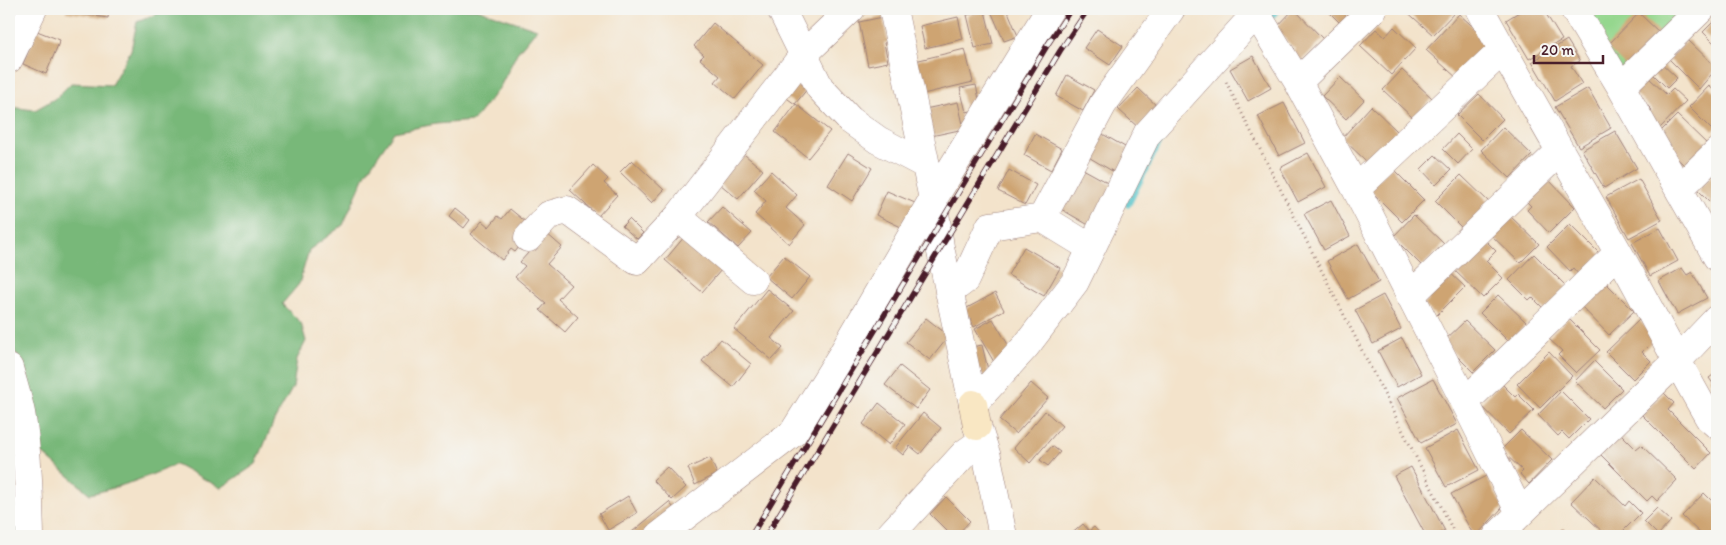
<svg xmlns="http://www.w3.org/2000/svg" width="1726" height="545" font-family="Itim,sans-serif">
<rect width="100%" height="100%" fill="#f6f6f2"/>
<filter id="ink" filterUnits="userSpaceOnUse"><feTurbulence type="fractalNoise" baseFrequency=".02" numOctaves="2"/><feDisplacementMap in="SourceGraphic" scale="10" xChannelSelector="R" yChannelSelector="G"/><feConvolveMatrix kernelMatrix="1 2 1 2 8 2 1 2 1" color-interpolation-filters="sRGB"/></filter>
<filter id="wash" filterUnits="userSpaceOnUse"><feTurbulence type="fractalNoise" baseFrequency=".0096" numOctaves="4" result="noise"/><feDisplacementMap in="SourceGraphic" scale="20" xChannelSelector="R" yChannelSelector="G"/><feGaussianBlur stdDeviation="1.12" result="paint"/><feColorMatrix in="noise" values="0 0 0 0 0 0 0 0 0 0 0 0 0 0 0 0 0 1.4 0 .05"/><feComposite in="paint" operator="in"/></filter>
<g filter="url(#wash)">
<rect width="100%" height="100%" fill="#f3e3cb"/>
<!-- green -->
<path fill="#95d78e" stroke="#707b5c" d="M1581,9H1670L1681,19L1623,78Z"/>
<!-- forest -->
<path fill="#78b879" stroke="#616c52" d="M170,9H477L537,29L517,53L500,87L473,121L436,124L394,132L366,173L343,225L309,250L299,284L282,304L301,323L306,341L297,359L293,387L274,421L256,464L221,488L176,464C148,477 121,487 90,494L41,452L27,375L9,340V107L35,110L56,98L71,83L111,85L131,50L137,22Z
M9,413L20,536H9Z"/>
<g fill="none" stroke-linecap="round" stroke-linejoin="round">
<!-- stream -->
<path stroke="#56c4ca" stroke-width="7" d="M1267,20L1278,9
M1128,204L1160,140L1165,134"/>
</g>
<g id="blocks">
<!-- building -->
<path fill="#cea472" d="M66,9H109L108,18L66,12Z
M990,9H1007L1018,36L1004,41Z
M1294,9L1323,39L1298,64L1292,52L1295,49L1275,29Z
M1326,9H1358L1342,25Z
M1404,9H1458L1433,35Z
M1524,9H1543L1562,40L1529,59L1506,20Z
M985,11L993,44L975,48L967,15Z
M1639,13L1662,35L1629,70L1606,47Z
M1459,14L1491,43L1458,79L1426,50Z
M883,17L888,42L884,43L888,62L868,66L859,22Z
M958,17L963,39L925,48L920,26Z
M1717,18V46L1703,32Z
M713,23L763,65L735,99L715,82L720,76L700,59L704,55L694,46Z
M1394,27L1416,48L1391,75L1360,46L1376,29L1385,37Z
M1097,29L1123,46L1110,65L1084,48Z
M37,31L60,40L46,74L23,64Z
M1567,40L1580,61L1571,66L1582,84L1555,101L1532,62Z
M1688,40L1717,68L1699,89L1669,59Z
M965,49L973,82L923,94L915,61Z
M1253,56L1271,88L1248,101L1230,69Z
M1659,61L1677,78L1667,88L1650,71Z
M1402,70L1432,98L1413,118L1383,90Z
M800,71L813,82L795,104L781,94Z
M1067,75L1094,90L1083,111L1056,96Z
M1647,76L1667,95L1673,89L1686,101L1660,128L1647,115L1652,110L1633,91Z
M1340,77L1364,100L1346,119L1322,96Z
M976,85L981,109L966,112L960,88Z
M1709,86L1717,93V127L1713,131L1689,107Z
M1138,88L1160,109L1141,130L1118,109Z
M1588,88L1611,128L1579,147L1555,107Z
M1479,94L1503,119L1482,140L1457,115Z
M958,102L964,129L931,136L925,109Z
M1284,103L1305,143L1279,156L1258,116Z
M796,104L830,131L808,158L775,132Z
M1371,106L1397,131L1367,162L1342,138Z
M1677,115L1708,145L1686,167L1655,137Z
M1503,127L1532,155L1510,178L1481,150Z
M1615,131L1637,168L1604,188L1582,150Z
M1099,132L1132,151L1119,175L1085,155Z
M1035,134L1062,149L1051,170L1024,155Z
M1457,134L1472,149L1458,164L1443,149Z
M739,150L763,170L738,199L714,179Z
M848,153L872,168L852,201L828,185Z
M1308,153L1326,187L1298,202L1280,168Z
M1435,155L1451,170L1436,185L1421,169Z
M632,160L664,190L652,203L620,172Z
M593,165L608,179L604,183L617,195L598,216L570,190Z
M1391,167L1424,200L1402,222L1369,189Z
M1083,169L1114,186L1092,227L1061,209Z
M1009,170L1036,185L1025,205L998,191Z
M1717,170V209L1698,190Z
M771,171L797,195L786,208L805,225L789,244L755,214L766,201L754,190Z
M1461,175L1490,203L1464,230L1435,201Z
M1546,177L1575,207L1549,233L1527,210L1531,206L1524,199Z
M1639,179L1662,220L1629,238L1606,197Z
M887,191L915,203L903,228L876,215Z
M1331,200L1350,236L1324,250L1304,214Z
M722,207L752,233L738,248L708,222Z
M455,208L470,220L464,228L449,216Z
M510,209L527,223L523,242L515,252L511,249L502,260L471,234L482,221L489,227L498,216L502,219Z
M1508,214L1539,244L1520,263L1489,233Z
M1414,215L1444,244L1422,266L1393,237Z
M629,219L643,233L637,239L622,226Z
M1570,224L1601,255L1580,276L1573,268L1570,271L1547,247Z
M1660,228L1678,261L1650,276L1632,243Z
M546,233L562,247L547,264L571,285L558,299L578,317L565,332L540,310L546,303L515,277L525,266L520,262Z
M685,236L722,269L702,292L665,260Z
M1486,241L1496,251L1486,261L1503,278L1483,298L1451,267Z
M1358,244L1379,282L1348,299L1327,261Z
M1024,247L1060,268L1044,296L1008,275Z
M1534,254L1567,287L1545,310L1532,297L1529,300L1509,280Z
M784,256L810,277L792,299L766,277Z
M1682,268L1687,275L1692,272L1707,298L1677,314L1659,281Z
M1446,269L1465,287L1436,316L1424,305L1429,300L1422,293Z
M1601,278L1634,311L1609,335L1577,302Z
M767,289L794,311L771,338L783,348L772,360L734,329Z
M995,293L1004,310L974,327L965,309Z
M1383,295L1401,329L1373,344L1355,310Z
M1498,295L1527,323L1509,342L1480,313Z
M926,318L949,336L930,360L906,342Z
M1568,318L1600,350L1576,373L1558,355L1562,351L1548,338Z
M993,319L1013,353L998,369L975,329Z
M1639,320L1656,338L1642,352L1651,361L1633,379L1606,352Z
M1465,321L1495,350L1473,372L1443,342Z
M1402,338L1421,374L1397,387L1378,351Z
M721,339L751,364L733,387L702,361Z
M982,345L989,374L974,378L967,348Z
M1549,352L1572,376L1540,408L1517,384Z
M1594,361L1622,389L1603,408L1575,381Z
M900,366L930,390L916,409L885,385Z
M1717,372V389L1709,378Z
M1433,379L1457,424L1421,443L1397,398Z
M1031,383L1048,398L1016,434L999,420Z
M1501,383L1515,397L1518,394L1534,410L1509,434L1480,404Z
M1561,391L1589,419L1569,439L1562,432L1558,436L1538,415Z
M1664,393L1674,403L1668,410L1711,453L1696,469L1642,415Z
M879,403L905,424L889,445L863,424Z
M1045,411L1062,426L1030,463L1014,448Z
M923,413L941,428L920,454L910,446L903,455L895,448Z
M1458,430L1479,470L1446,487L1425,448Z
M1521,430L1552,460L1529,484L1520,474L1523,471L1501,450Z
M1619,432L1636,449L1641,445L1677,480L1657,501L1652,496L1647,501L1599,453Z
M1052,446L1060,452L1048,466L1040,460Z
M710,458L717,474L695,485L688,468Z
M667,467L686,487L672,500L653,480Z
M1411,467L1445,531L1434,536H1426L1394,476Z
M1486,476L1503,507L1476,536H1474L1451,494Z
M1595,477L1625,506L1629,501L1641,513L1618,536H1607L1571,502Z
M1704,493L1717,506V536H1703L1682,516Z
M628,496L637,513L608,530L599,514Z
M946,497L970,521L956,536H952L930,514Z
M669,502L676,511L645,536H627Z
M1657,508L1671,521L1658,535L1644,521Z
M1083,524L1089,531L1094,527L1102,536H1069Z
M1564,528L1572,536H1556Z"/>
</g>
</g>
<g filter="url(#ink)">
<use href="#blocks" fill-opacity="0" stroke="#9e817b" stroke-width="1"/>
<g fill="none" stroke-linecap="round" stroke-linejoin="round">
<!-- street casing -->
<g stroke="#9e817b" stroke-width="29">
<path id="street" d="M781,9L820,88L850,120L878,140L926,165
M893,9L933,199L940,247L973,404
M1480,9C1525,91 1572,171 1618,252C1649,307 1677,363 1709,418L1717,425
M1574,9L1621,87L1717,257
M1256,13L1298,82L1356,189L1465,402L1520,513
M9,59L33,9
M1298,82L1373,9
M1621,87L1701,9
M1356,189L1503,50
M1679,189L1717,152
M678,217L753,280
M528,238L549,215L567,210L637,261L678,217L804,54L851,9
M1091,248L1042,218L1103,104L1171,9
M949,292L965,280L990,226L1042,218
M1410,296L1559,152
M9,368C13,383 18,398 21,413C28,453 29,496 30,536
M1465,402L1618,253
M973,404L1026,346L1075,282L1147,134L1260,9
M977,426L987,457L1003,536
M659,536L793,433L840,358L933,199L1050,9
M889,536L965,453L982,441
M1497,536L1676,362L1717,319"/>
</g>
<!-- secondary casing -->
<g stroke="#9e817b" stroke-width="29">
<path id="secondary" d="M973,404L977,426"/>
</g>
<!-- path -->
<path stroke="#9e817b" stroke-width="3" stroke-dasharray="1 4" stroke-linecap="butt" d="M1226,82L1456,536"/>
<!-- street -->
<use href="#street" stroke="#fff" stroke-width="28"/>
<!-- secondary -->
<use href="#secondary" stroke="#f9e7c3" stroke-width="28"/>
<!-- rail casing -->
<g stroke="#4a1f2b" stroke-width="5.5">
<path id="rail" d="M751,536L1048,44L1071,9
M766,536L1060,51L1088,9"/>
</g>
<!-- rail -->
<use href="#rail" stroke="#f6f6f2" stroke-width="4" stroke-dasharray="11" stroke-linecap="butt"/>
</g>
</g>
<!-- margin -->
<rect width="1726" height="545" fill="none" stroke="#f6f6f2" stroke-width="30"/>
<!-- scale -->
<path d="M1534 55v8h69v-8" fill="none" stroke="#4a1f2b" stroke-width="2.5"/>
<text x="1541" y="55" font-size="15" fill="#4a1f2b" stroke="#f6f6f2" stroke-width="4" paint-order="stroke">20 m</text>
</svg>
